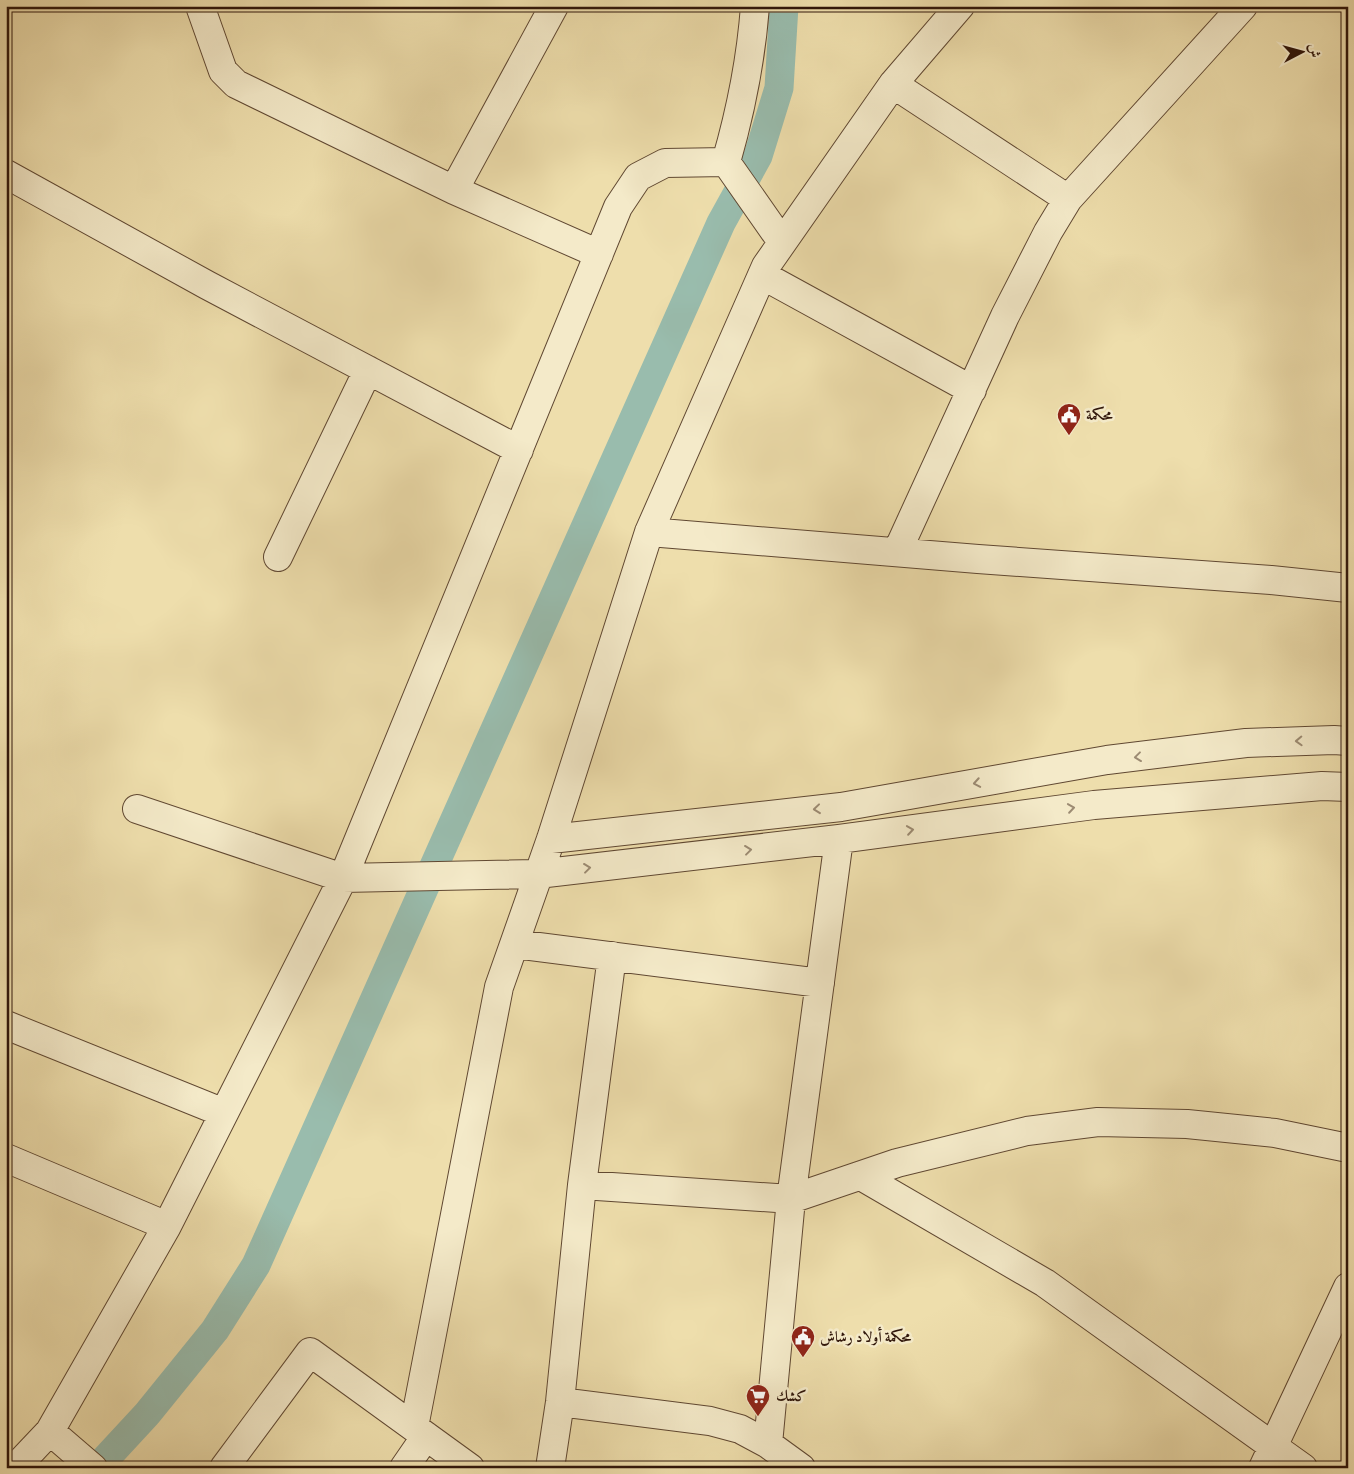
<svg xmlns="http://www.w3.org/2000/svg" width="1354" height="1474" font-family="Vollkorn,Amiri,serif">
<rect width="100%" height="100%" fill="#eedeac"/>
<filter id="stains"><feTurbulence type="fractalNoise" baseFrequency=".004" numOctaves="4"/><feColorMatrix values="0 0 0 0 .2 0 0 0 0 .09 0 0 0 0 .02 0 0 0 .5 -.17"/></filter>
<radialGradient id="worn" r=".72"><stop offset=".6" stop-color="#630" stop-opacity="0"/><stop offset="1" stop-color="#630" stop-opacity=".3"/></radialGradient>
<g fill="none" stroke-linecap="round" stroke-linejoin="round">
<!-- canal -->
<path stroke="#99bcad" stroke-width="29" d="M97,1468L147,1414L215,1330L256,1265L721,223L758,156L779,88L784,6"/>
<!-- minor casing -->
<g stroke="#604832" stroke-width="30">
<path id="minor" d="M200,6L223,71L236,84L454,190
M554,6L454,190L599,254
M755,6C751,60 741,110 726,162L782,242
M893,84L1068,199
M6,174L207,285L519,450
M762,275L972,390
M649,532L978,559L1271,580L1348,588
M897,552L1005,316L1048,232L1068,199L1243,6
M278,557L368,370
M137,809L343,878L538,874L839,839L1094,805L1322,786L1348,787
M551,839L841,807L1107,760L1246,743L1334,740L1348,741
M515,944L820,983
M6,1025L224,1113
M6,1158L167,1226
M861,1176L1045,1283L1303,1468
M582,1185L791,1199L897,1163L1027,1131L1098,1122L1187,1124L1275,1133L1348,1148
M560,1402L710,1421L740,1429L768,1444L801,1468
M414,1427L499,987L551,839L649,532L766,266L893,84L960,6
M50,1431L93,1468
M768,1444L791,1199L839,839
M15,1468L50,1431L167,1226L343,878L618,207L638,177L665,163L726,162
M224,1468L310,1352L470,1468
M404,1468L426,1436
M550,1468L560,1402L582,1185L612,956
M1263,1468L1348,1287"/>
</g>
<!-- minor -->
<use href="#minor" stroke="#f4eac9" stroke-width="28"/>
</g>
<!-- one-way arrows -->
<defs><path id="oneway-chevron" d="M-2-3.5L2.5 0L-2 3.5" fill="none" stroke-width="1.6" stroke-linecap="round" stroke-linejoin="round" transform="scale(1.25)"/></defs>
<g stroke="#9c8b73">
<use href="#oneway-chevron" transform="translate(1299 741) rotate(178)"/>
<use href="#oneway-chevron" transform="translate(1138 757) rotate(173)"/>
<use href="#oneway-chevron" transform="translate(977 783) rotate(170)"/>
<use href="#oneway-chevron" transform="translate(1071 808) rotate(-8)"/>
<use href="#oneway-chevron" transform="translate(817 809) rotate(174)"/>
<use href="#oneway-chevron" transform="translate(910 830) rotate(-8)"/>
<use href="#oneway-chevron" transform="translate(748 850) rotate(-7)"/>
<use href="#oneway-chevron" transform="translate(587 868) rotate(-7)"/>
</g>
<!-- icons -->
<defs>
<g id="civic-pin" transform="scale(1.25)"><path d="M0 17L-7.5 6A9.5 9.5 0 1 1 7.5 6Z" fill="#8f2418" stroke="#f4eac9"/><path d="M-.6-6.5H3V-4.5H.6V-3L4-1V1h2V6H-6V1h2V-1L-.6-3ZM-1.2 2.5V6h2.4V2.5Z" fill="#fff"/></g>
<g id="supermarket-pin" transform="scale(1.25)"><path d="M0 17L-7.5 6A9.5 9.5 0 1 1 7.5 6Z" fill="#8f2418" stroke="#f4eac9"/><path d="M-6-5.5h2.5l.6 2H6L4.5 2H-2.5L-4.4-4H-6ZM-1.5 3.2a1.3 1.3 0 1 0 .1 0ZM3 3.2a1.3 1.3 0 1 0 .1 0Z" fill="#fff"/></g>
</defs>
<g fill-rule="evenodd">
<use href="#civic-pin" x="1069" y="415"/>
<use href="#civic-pin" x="803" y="1337"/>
<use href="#supermarket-pin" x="758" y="1396"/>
</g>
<g text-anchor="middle" stroke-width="5" stroke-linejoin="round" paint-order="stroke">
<!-- poi labels -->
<g font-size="15" font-weight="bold" fill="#30160a" stroke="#f4eac9" text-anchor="start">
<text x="1086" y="420">محكمة</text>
<text x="820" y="1342">محكمة أولاد رشاش</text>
<text x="776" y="1401">كشك</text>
</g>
</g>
<!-- margin -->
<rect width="1354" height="1474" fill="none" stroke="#eedeac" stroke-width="25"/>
<rect x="8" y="8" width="1339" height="1459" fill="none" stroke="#30160a" stroke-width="2.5"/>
<rect x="12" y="12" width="1329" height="1449" fill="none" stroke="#30160a"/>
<!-- north arrow -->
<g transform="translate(1302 52) rotate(84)" stroke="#f4eac9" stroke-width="4" paint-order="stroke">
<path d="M0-4L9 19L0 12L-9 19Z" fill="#30160a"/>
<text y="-8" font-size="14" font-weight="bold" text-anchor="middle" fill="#30160a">ش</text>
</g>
<rect width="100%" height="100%" filter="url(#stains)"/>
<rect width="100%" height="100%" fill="url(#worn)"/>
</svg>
